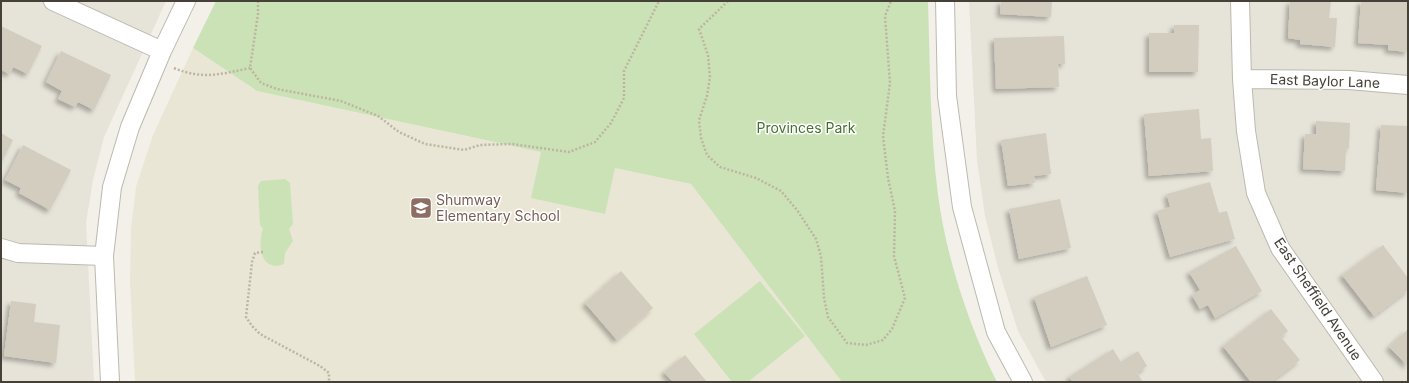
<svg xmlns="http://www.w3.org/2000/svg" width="1409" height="383" font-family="Inter,sans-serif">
<defs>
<filter id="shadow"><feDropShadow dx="-3.5" dy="3.5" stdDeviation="2" flood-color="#0004"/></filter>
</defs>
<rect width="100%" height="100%" fill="#f2f0e9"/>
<!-- residential -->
<path fill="#e6e3d8" d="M1,1H166L104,137L93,180L86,223L94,382H1Z
M969,1H1408V382H1046L1018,331L998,268L985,216L977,160Z"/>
<!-- education -->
<path fill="#eae6d5" d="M193,48L257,91L691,184L842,382H135L130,282L131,228L136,187L153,135Z"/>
<!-- green -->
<path fill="#cbe2b7" d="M216,1H928C930,65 930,131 938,195C946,256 969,327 997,382H842L691,184L615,168L605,214L531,198L541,152L257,91L193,48Z
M285,179L290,183L293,224L289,229L293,241L285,253L284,264C261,273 257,245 263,229L260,225L258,186L261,181Z
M760,281L805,336L748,382H732L694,334Z"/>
<!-- building -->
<path fill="#d3cdc0" filter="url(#shadow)" d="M1001,1H1052L1051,17L1000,14Z
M1290,1H1331L1329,18H1337L1335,47L1300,44V40L1288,38Z
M1361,1H1408V52L1388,50V45L1358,43Z
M1174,25H1199L1198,72H1149V33H1174Z
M1,26L42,46L28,74L13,67L10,74L1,70Z
M1064,36L1065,64H1058L1059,87L996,89L994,38Z
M61,51L111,75L94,110L78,102L75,107L58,99L62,91L46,82Z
M1199,109L1201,139L1211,138L1213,171L1149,176L1144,114Z
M1316,121L1350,123L1349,149L1346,148L1345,171L1303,169L1305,134H1316Z
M1381,125L1408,126V193L1376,190Z
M1,133L13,140L1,163Z
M1046,133L1051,174L1034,176L1035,183L1008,186L1001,140Z
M23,145L71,170L50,210L19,193L21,188L5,180Z
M1210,182L1219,213L1227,211L1235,239L1170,257L1157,211L1170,207L1167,194Z
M1060,199L1071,248L1019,259L1009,209Z
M1383,245L1408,278V290L1374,316L1342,275Z
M1236,246L1262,291L1215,318L1208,305L1200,309L1192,295L1200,290L1189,272Z
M621,271L653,308L617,340L585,303Z
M1087,276L1107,325L1051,347L1034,297Z
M11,301L36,304L34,322L60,325L56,363L4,356Z
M1271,309L1288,331L1281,337L1300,360L1271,382H1251L1223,346Z
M1408,329V366L1389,347Z
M1113,349L1121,362L1138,351L1147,366L1137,373L1143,382H1073L1069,377Z
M685,355L707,382H673L664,372Z"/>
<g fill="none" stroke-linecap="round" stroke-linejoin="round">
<!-- minor casing -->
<g stroke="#bdb9ad" stroke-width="20">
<path id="minor" d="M53,1L162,51
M945,1L947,96L962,207L996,332L1023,382
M1240,1L1242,79L1246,131L1256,193L1280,248L1374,382
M1242,79L1349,80L1408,85
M1,248L18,253L104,256
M110,382L104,256L112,187L130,127L162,51L186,1"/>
</g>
<!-- path -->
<path stroke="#bdb5a0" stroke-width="2.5" stroke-dasharray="2 2" stroke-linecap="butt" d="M258,1V14L250,68L261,83L277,89L341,101L378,116L399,132L425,144L464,150L480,145L512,144L569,152L595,142L611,123L624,98V71L659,1
M728,1L699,29L708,55L710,77L707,96L699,120L701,138L707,155L720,167L756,178L781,191L797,210L816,239L821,256L824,298L828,317L847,343L866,345L883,340L892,329L905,298L894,256L895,211L888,178L883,136L890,83L885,16L891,1
M174,68C202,80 222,74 250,68
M263,252L255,253L252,262L246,317L252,326L260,334L320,366L329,373V382"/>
<!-- minor -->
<use href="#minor" stroke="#fff" stroke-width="18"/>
</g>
<!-- icons -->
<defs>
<g id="school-square" transform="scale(1.15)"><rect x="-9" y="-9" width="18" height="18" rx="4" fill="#8d6e63" stroke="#fff"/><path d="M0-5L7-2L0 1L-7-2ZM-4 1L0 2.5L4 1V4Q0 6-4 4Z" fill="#fff"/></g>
</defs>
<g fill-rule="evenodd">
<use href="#school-square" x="421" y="208"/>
</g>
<g text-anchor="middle" stroke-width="3" stroke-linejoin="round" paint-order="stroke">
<!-- street labels -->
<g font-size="14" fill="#454138" stroke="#fff">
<text transform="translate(1325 81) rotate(2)" y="5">East Baylor Lane</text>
<text transform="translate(1318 299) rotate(56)" y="5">East Sheffield Avenue</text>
</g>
<!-- park labels -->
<g font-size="14" fill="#457032" stroke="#fff">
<text x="806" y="133">Provinces Park</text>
</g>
<!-- education labels -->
<g font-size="14" fill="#785e54" stroke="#fff" text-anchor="start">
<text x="436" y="205">Shumway<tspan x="436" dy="16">Elementary School</tspan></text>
</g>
</g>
<!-- border -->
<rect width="1409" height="383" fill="none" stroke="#454138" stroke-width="4"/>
</svg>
